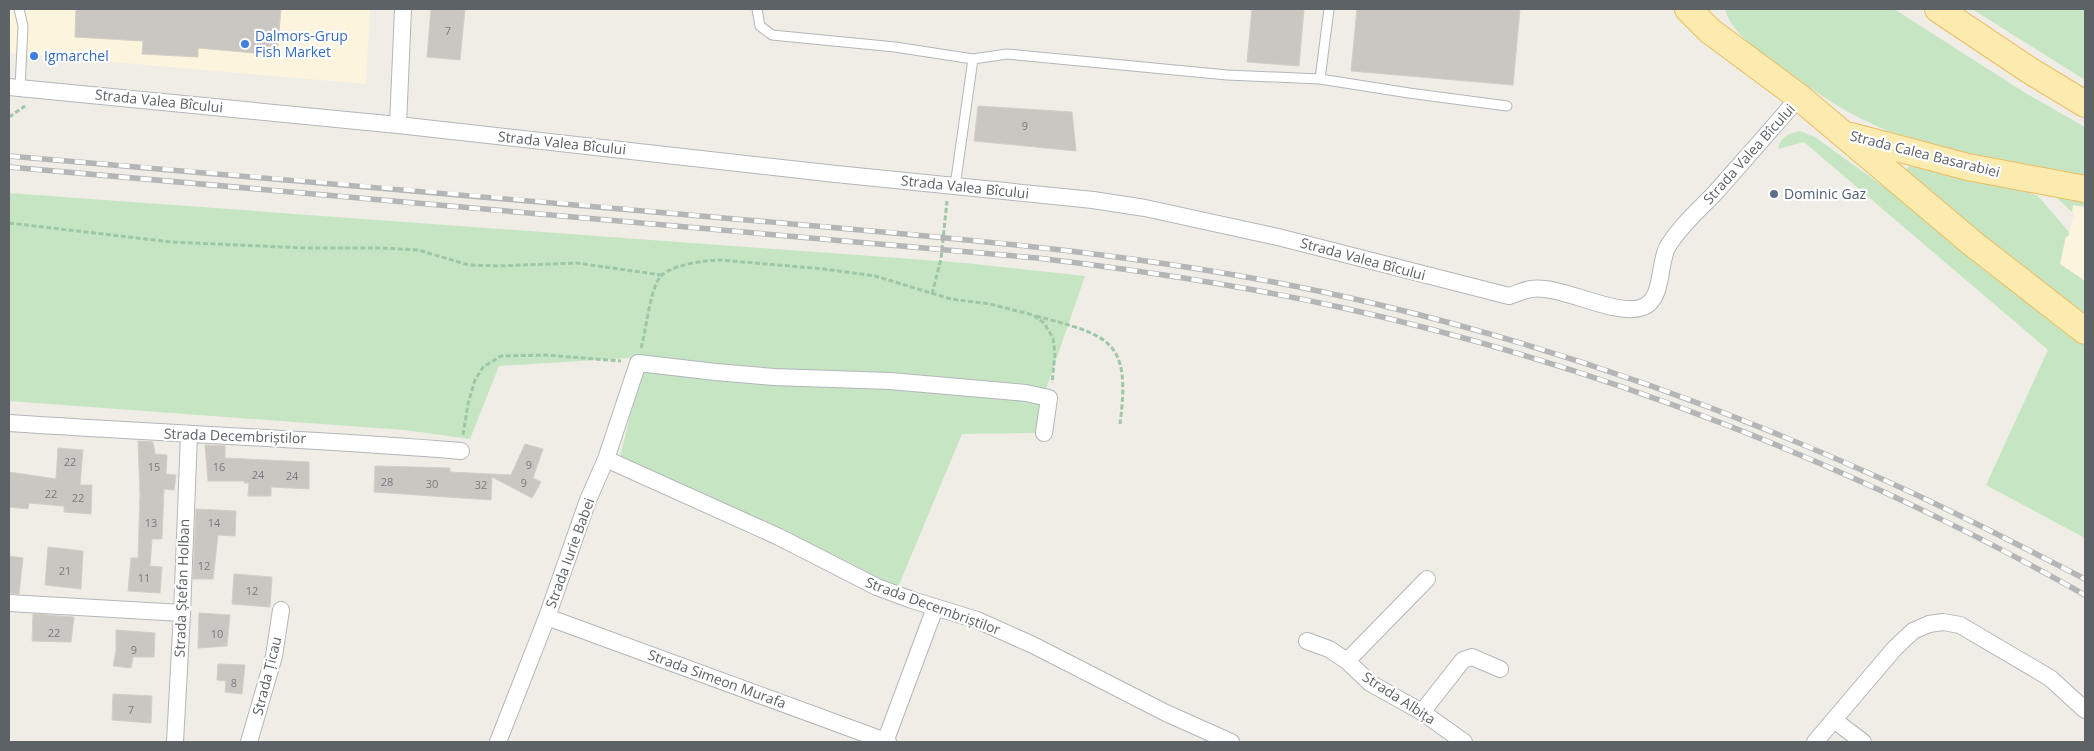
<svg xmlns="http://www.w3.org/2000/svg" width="2094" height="751" font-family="'Open Sans',sans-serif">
<rect width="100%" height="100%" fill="#efede6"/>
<!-- commercial -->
<path fill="#fdf4dd" d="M9,9H370L366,84L9,53Z
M2073,205L2085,207V281L2060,264L2066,236H2068L2074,214L2072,212Z"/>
<!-- green -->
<path fill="#c6e6c3" d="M1725,9H1894L2027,94L2085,127V179C2008,166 1929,153 1858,117C1830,103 1802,82 1776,63C1756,48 1732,34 1725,9Z
M1972,9H2085V80Z
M1800,131L1815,137L1913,208L2085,344V538L1986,485L2048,350L1804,142L1778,149C1781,136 1788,134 1800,131Z
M1913,164L2018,188L2038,196L2069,232L2068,237L2066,236L2060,264L2085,281V319L1905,175L1907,168Z
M9,193L966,263L1085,276L1046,389L814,374L629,358L499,366L470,439L404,430L9,401Z
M2053,194L2085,200V207L2073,205L2072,212Z
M645,368L912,386L1040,401L1041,433L962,434L896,592L620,457L631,412Z"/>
<!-- building -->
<path fill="#cac7c3" stroke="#d4cec4" d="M76,9H281L277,55L198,48V57L142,54L143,41L75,37Z
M431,9H465L460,60L427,57Z
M1252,9H1304L1299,66L1247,62Z
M1357,9H1520L1513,85L1351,71Z
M978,106L1072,112L1076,151L974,141Z
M138,441L153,442L155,454L167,455L166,474L176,475L174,490L164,489L162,539H152L150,566L162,567L160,593L128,591L131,558H138L140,494Z
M525,444L543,449L533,478L541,482L532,498L492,477L491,500L374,492L375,466L450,468V472L511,475Z
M205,445L225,446V458L309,462V489L271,487V496H248L249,483H244L245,481H208Z
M58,448L83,450L80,485H92L91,514L64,512V506L29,503L28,509L9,507V472L56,479Z
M196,509L236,511L235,536L218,535L213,579H193Z
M48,547L83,551L81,589L45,585Z
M9,556L23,558L19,594L9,593Z
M234,574L272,577L270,607L232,604Z
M199,613L230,615L227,646L198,648Z
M33,614L74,617L71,642L32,641Z
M116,630L155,633L154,657H133L131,668L113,666L116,651Z
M218,664L245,665L242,694L225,692L226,681L217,680Z
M113,694L152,696L151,723L112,720Z"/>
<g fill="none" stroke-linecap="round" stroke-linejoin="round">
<!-- service casing -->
<g stroke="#b3b6ba" stroke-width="11">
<path id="service" d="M19,9L23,26L20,88
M757,9L760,26L772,35L895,47L973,59L1007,54L1227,75L1320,79L1409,93L1507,106
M1320,79L1329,9
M955,186L973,59"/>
</g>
<!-- minor casing -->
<g stroke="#b3b6ba" stroke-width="18">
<path id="minor" d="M9,87L398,125L836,174L1093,200L1145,208L1278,237L1509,296C1516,294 1524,290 1531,289C1560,284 1617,318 1643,307C1664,299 1658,263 1668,246C1681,225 1699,210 1716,192C1744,160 1772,129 1799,97
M398,125L403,9
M9,423C160,433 311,439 461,451
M606,459L779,537L877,587L912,600L977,620L1033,645L1166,713L1231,742
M9,603L182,613
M547,617L888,742
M1307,641L1329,649L1347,661L1370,683L1422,712L1464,742
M1347,661L1427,579
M1422,712L1463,660L1472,657L1500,669
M1834,720L1863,742
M175,742L182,613L189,435
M249,742L274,656L281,610
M498,742L547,617L588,500L606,459L638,363L716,372L774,377L890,381L993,390L1026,393L1049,398L1044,433
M885,742L935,608
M1815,742L1894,649L1913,631L1929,624L1943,622L1960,625L2050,678L2085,710"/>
</g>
<!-- primary casing -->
<g stroke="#edbd61" stroke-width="28">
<path id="primary" d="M1688,9L1710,31L1799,97L1972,243L2085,331
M1938,9L2029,70L2085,104
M1851,136L1968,167L2085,189"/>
</g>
<!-- path -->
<path stroke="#9dc7a6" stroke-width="3" stroke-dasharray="5 2.5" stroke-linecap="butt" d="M9,117L25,106
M9,223L171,242L306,248H382L418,250L469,265L497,266L577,263L661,275
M932,294L941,259L947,201
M1036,316C1111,336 1131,340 1120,424
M641,348C646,332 650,287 661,276C671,265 705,260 720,260L824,269L875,276L951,299L990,304L1033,315L1044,323L1053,338L1055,353L1052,383
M463,435L468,404L475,380L483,367L501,356L545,355L621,361"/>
<!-- service -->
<use href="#service" stroke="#fff" stroke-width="9"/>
<!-- minor -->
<use href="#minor" stroke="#fff" stroke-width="16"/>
<!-- primary -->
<use href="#primary" stroke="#fcebae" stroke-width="26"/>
<!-- rail casing -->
<g stroke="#b4b5b6" stroke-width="5.5">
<path id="rail" d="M9,156C259,177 509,198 758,221C966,239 1173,255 1376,304C1547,345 1712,403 1873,475C1945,507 2015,543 2085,579
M9,167L1037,258C1138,270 1239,285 1339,307C1600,365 1853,464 2085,595"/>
</g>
<!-- rail -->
<use href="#rail" stroke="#fff" stroke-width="4" stroke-dasharray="11" stroke-linecap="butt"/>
</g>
<!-- markers -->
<g fill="#3f7fe0" stroke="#fff" stroke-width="2">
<circle cx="245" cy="44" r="5"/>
<circle cx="34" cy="56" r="5"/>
</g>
<circle fill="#5c6f8a" stroke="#fff" stroke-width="2" cx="1774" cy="194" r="5"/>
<g text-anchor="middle" stroke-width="4.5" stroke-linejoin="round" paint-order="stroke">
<!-- number labels -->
<g font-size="11" fill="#787b7d">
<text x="448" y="35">7</text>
<text x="1025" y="130">9</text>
<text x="70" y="466">22</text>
<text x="529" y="469">9</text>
<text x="154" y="471">15</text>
<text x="219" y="471">16</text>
<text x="258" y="479">24</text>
<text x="292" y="480">24</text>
<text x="387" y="486">28</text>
<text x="524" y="487">9</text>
<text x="432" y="488">30</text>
<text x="481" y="489">32</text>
<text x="51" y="498">22</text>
<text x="78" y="502">22</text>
<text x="151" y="527">13</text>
<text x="214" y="527">14</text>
<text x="204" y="570">12</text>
<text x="65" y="575">21</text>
<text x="144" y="582">11</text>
<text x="252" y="595">12</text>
<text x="54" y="637">22</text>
<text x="217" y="638">10</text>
<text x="134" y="654">9</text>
<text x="234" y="687">8</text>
<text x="131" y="714">7</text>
</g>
<!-- shop labels -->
<g font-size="14" fill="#366cbe" stroke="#fff" text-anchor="start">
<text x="255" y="41">Dalmors-Grup<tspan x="255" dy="16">Fish Market</tspan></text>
<text x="44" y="61">Igmarchel</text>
</g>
<!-- street labels -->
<g font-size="14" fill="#5d6266" stroke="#fff">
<text transform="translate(159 101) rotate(6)" y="5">Strada Valea Bîcului</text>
<text transform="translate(562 143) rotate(6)" y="5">Strada Valea Bîcului</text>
<text transform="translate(1749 154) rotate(-48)" y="5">Strada Valea Bîcului</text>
<text transform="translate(1925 154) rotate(14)" y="5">Strada Calea Basarabiei</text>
<text transform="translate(965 187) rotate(6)" y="5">Strada Valea Bîcului</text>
<text transform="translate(1363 259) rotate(15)" y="5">Strada Valea Bîcului</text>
<text transform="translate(235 436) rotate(2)" y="5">Strada Decembriștilor</text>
<text transform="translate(570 553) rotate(-70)" y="5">Strada Iurie Babei</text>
<text transform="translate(182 588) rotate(-88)" y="5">Strada Ștefan Holban</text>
<text transform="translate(933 606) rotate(20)" y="5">Strada Decembriștilor</text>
<text transform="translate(267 676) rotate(-76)" y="5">Strada Țicau</text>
<text transform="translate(717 679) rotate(20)" y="5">Strada Simeon Murafa</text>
<text transform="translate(1399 698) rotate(33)" y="5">Strada Albița</text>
</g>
<!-- service labels -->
<g font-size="14" fill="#4e5e75" stroke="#fff" text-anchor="start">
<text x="1784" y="199">Dominic Gaz</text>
</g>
</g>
<!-- border -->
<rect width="2094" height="751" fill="none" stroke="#5d6266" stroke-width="20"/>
</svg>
